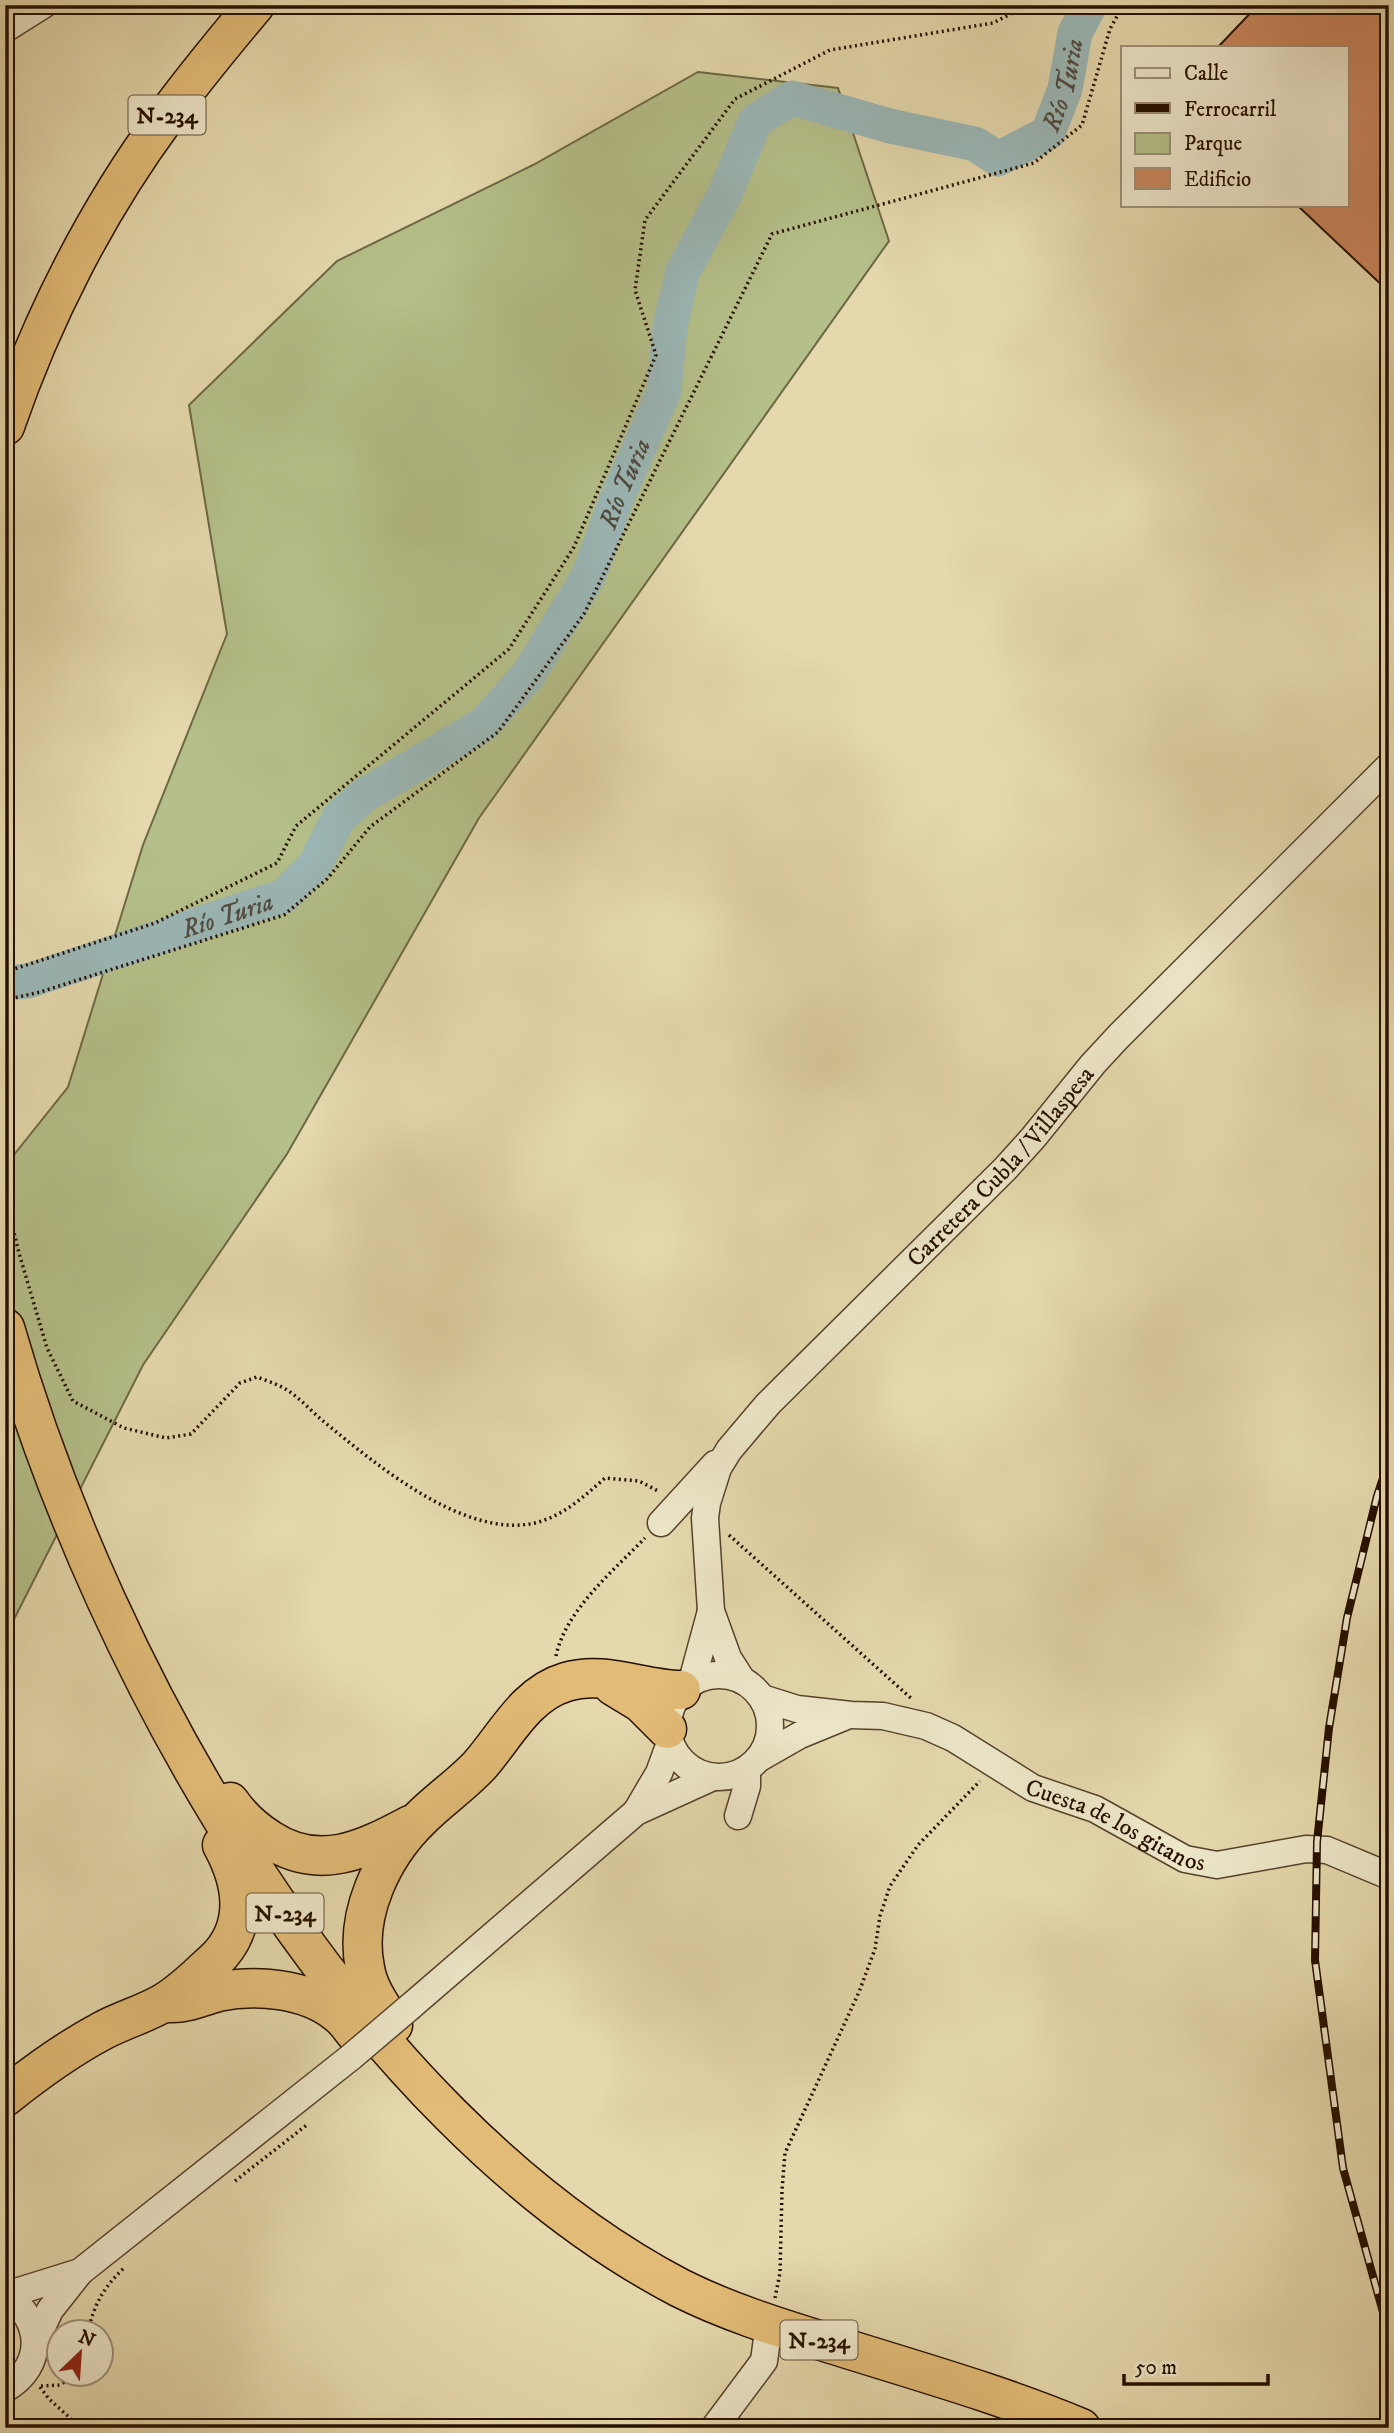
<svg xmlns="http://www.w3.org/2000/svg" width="1394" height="2433" font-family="'IM FELL DW Pica',serif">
<rect width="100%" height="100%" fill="#e4d8ac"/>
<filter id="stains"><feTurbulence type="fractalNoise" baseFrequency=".00286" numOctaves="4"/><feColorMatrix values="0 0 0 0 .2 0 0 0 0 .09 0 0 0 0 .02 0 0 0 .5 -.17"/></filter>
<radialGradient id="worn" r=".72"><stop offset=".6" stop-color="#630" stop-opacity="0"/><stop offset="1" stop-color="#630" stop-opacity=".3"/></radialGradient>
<!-- green -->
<path fill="#b4bf89" stroke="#6d6844" stroke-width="2" d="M698,72L838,88L889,241L479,818L287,1154L143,1365L5,1637V1166L68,1087L143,845L227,634L189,405L337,261L533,165Z"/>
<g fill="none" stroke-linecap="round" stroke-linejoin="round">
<!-- river -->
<path stroke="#9bb7b6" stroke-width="35" id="s1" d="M5,983L28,981L284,896L315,865L338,819L363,796L484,724L528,675L589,575L617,498L664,391L670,326L683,271L724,196L755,121L792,98L890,126L975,144L998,159L1048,133L1065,89L1075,33L1090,5"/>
</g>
<!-- building -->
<path fill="#c9865d" stroke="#261000" stroke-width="2" d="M1258,5H1389V292L1297,205H1347V47H1218Z"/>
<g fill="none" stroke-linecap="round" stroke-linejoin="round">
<!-- minor casing -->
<g stroke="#56422b" stroke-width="29">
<g id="minor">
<path d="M5,29L43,5"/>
<path d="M661,1523L715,1464"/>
<circle cx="719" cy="1726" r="51"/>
<path id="s2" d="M742,1680L728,1658L711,1611L705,1518L707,1503L718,1468L729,1450L768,1404L1005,1169L1033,1138L1093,1064L1119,1036L1389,766"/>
<path d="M692,1681L711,1611"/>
<path id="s3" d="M762,1698L797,1709L851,1715L883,1716L926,1726L953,1738L1033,1788L1095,1809L1185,1859L1217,1865L1306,1849L1327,1850L1389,1876"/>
<path d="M758,1759L800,1735L844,1717"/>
<path d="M636,1812L659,1773L670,1743"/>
<path d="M738,1816L747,1786V1769"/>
<path d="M411,2006L636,1812L713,1777"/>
<path d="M5,2295C43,2318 46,2366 5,2389"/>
<path d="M6,2295L80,2272"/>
<path d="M35,2342L50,2310L80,2272L351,2057"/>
<path d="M714,2428L764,2361L769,2324"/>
</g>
</g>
<!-- highway casing -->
<g stroke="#261000" stroke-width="41">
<path id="highway" d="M5,426C42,318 97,210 165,118C193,79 224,42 255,5
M5,1328C104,1674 352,2116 680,2288C726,2311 776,2327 825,2342C910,2369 998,2393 1081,2428
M613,1686L641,1703L667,1729
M230,1802C241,1818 253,1829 269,1839C319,1872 363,1850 410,1825
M170,2003C187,2004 202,1996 218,1992C255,1984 307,1988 338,2014C345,2019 350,2027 356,2034
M393,2025C382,2007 368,1989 365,1968C354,1915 382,1856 420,1819C439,1800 461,1785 479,1766C505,1737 525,1694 566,1682C605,1670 643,1690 681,1690
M5,2097C35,2073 68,2049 102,2031C122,2020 145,2014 165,2002C177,1995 188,1985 198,1976C205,1969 214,1962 221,1954C250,1920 241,1880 222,1845"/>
</g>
<!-- path -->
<path stroke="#261000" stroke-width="3.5" stroke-dasharray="2 3.5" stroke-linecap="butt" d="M5,972L155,923L277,863L296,826L509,649L574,547L656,355L635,290L645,220L735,99L830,50L993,23L1028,5
M5,1000L40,992L284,915L327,879L370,827L498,732L584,614L772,234L1034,163L1082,125L1110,29L1123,5
M5,1196L19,1253L47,1348L73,1401L124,1428L166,1438L191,1434L240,1383L257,1377C267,1381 278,1384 287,1390C300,1398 311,1411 323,1421C377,1465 480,1554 554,1516C573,1507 589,1492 605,1478L639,1481L660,1492
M729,1535L913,1700
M556,1656C565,1611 614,1570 645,1538
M235,2181L308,2124
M775,2298L780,2273L782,2190L785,2153L859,1992L875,1949L880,1916L890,1886L918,1845L980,1781
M88,2332C94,2304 104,2287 124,2268
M41,2386L60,2385L77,2374
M40,2387L49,2399L81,2428"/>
<!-- minor -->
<use href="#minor" stroke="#ede6c9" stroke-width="26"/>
<!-- highway -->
<use href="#highway" stroke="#e2bc76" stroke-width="38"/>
<!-- rail casing -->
<g stroke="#261000" stroke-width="8">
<path id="rail" d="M1389,1460L1377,1496L1347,1618L1329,1728L1317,1842L1315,1960L1343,2168L1389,2334"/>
</g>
<!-- rail -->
<use href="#rail" stroke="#ede6c9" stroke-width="5" stroke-dasharray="16" stroke-linecap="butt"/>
<!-- minor-bridge casing -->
<g stroke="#56422b" stroke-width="29" stroke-linecap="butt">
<path id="minor-bridge" d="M351,2057L411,2006"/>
</g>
<!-- minor-bridge -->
<use href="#minor-bridge" stroke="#ede6c9" stroke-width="26"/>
</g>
<g text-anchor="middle" stroke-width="5" stroke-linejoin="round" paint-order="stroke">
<!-- shield labels -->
<g fill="#ede6c9" stroke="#62503c" stroke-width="2">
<rect x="128.5" y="95.5" width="77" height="39" rx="5"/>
<rect x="246.5" y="1893.5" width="77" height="39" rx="5"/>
<rect x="780.5" y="2320.5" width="77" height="39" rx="5"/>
</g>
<g font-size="23" font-weight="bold" fill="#261000">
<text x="167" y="123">N-234</text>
<text x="285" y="1921">N-234</text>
<text x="819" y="2348">N-234</text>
</g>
<!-- street labels -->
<g font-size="24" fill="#261000" stroke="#ede6c9">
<text dy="8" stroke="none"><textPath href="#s2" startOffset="635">Carretera Cubla / Villaspesa</textPath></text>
<text dy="8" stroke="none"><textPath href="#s3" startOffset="382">Cuesta de los gitanos</textPath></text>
</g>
<!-- water labels -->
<g font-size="26" font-style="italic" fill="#4f4a40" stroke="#ede6c9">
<text dy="9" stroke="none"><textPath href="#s1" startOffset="1600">Río Turia</textPath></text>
<text dy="9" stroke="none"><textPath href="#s1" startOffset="844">Río Turia</textPath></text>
<text dy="9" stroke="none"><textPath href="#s1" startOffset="233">Río Turia</textPath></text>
</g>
</g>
<!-- margin -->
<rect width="1394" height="2433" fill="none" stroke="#e4d8ac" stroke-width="28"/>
<rect x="7" y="7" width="1380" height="2419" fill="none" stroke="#261000" stroke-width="3.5"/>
<rect x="14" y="14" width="1366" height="2405" fill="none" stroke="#261000" stroke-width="2"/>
<!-- legend -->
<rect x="1121" y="46" width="228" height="161" fill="#ede6c9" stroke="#9d9079" stroke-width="2"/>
<rect x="1135" y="68" width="35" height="10" fill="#ede6c9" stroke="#9d9079" stroke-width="2"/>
<text x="1184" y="80" font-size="21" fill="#261000">Calle</text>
<rect x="1135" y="103" width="35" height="10" fill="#261000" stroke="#9d9079" stroke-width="2"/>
<text x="1184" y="116" font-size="21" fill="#261000">Ferrocarril</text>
<rect x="1135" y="133" width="35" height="21" fill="#b4bf89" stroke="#9d9079" stroke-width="2"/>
<text x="1184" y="150" font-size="21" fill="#261000">Parque</text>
<rect x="1135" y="168" width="35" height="21" fill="#c9865d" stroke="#9d9079" stroke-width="2"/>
<text x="1184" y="186" font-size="21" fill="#261000">Edificio</text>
<!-- north arrow -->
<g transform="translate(80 2353) rotate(25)"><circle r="33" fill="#ede6c9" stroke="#9d9079" stroke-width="2"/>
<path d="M0-5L12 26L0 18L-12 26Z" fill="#8f2418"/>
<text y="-10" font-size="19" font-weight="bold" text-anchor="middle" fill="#261000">N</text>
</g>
<!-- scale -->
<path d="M1124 2374v10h144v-10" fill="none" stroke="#261000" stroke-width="3.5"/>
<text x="1135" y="2374" font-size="21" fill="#261000" stroke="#ede6c9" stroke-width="5" paint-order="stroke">50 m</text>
<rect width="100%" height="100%" filter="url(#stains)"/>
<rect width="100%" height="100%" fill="url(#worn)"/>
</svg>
